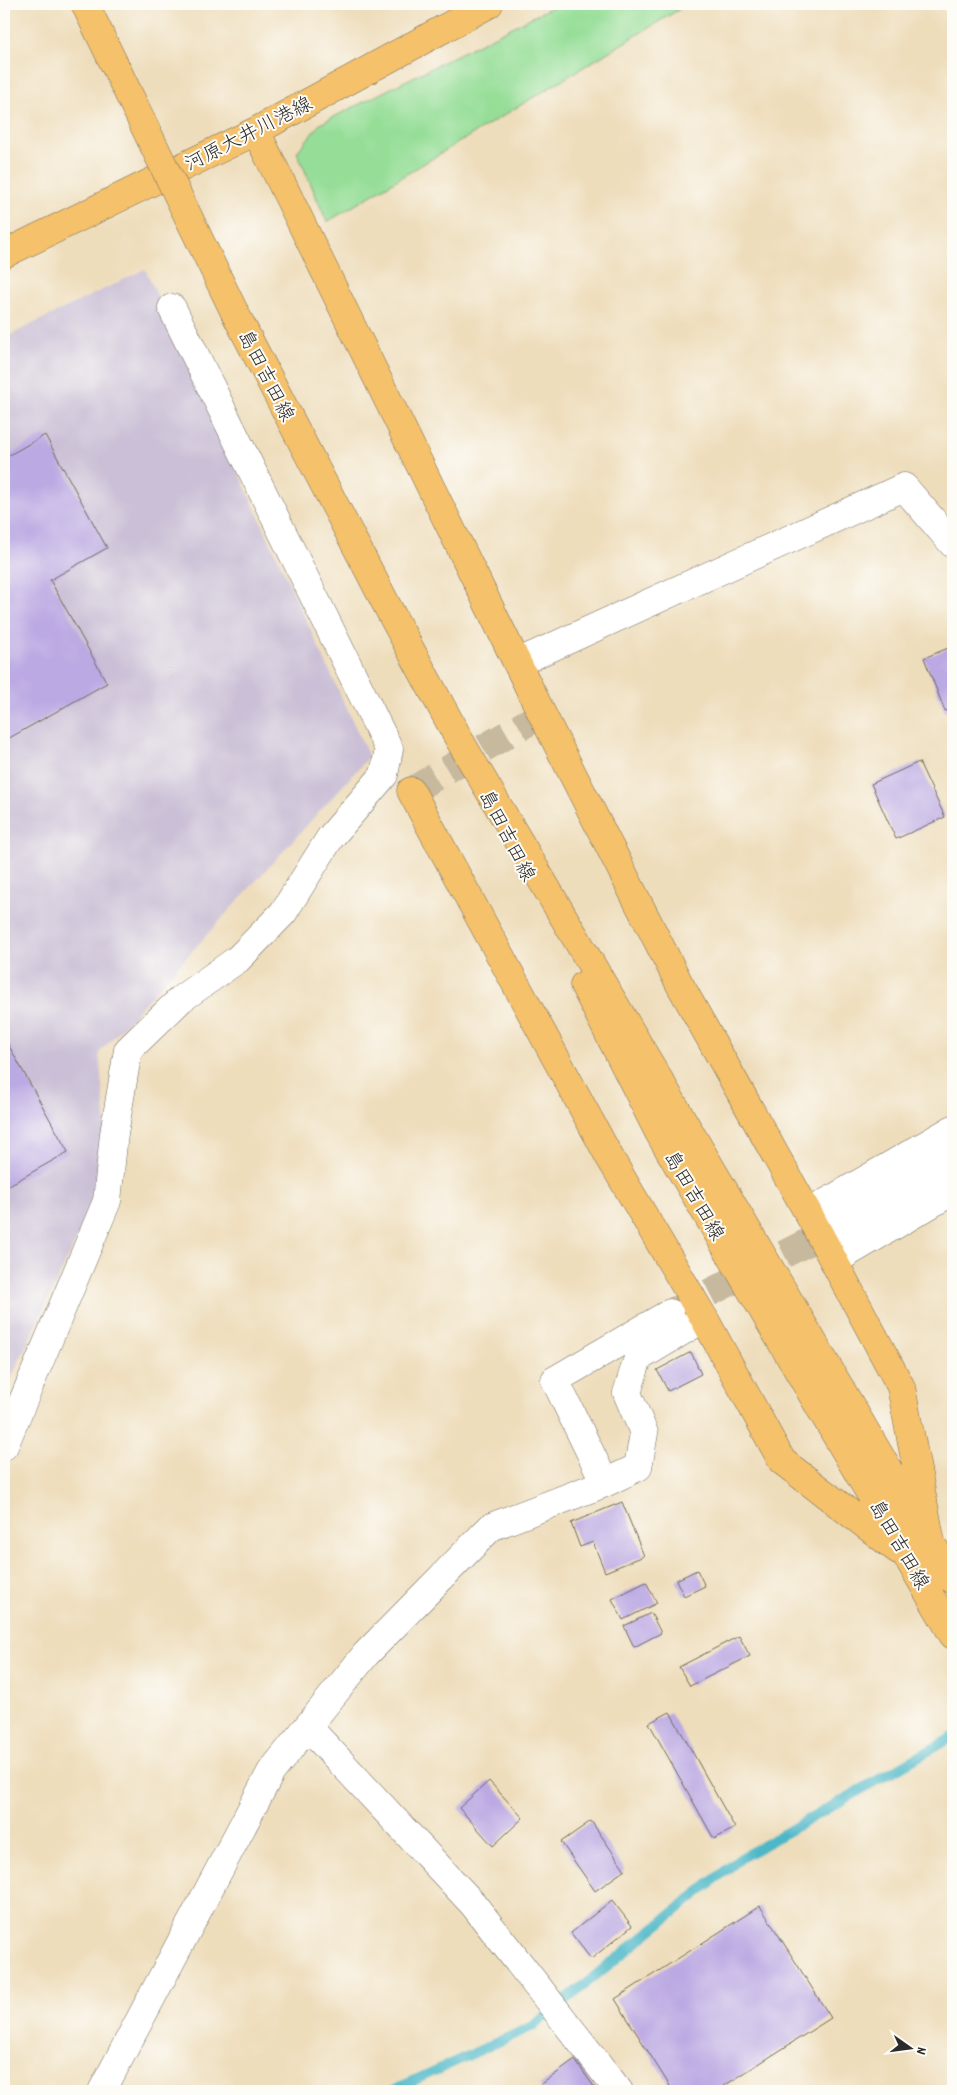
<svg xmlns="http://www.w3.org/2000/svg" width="957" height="2095" font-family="Dekko,'Klee One',sans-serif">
<rect width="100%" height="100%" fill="#fdfcf7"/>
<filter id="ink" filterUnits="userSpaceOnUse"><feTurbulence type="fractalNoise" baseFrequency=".02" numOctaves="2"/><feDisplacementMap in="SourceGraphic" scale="10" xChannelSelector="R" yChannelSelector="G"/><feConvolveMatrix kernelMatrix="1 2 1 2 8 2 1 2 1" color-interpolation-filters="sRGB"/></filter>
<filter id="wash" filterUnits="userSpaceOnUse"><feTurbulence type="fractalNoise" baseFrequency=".0096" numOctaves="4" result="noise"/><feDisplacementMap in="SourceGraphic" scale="20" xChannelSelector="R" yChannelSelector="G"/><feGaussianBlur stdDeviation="1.12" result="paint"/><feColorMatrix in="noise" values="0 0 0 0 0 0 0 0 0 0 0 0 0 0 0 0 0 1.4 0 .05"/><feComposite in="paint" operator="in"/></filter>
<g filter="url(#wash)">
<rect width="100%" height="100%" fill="#edb"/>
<!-- industrial -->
<path fill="#cabfd6" d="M145,269L369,757L99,1053L110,1169L4,1393V338Z"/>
<!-- green -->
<path fill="#96de98" stroke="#608462" d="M558,4H688L327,222L297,152L320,124Z"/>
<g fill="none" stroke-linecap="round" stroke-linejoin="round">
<!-- stream -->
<path stroke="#4bb7c7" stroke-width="10" d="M391,2091L533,2026L741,1858L953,1737"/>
</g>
<g id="blocks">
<!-- building -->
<path fill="#bba9e3" d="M45,435L107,548L50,580L107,683L4,741V458Z
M953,646V708L945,711L924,658Z
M919,762L945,817L896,839L871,784Z
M4,1037L68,1152L4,1188Z
M691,1352L701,1374L668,1391L657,1370Z
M622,1502L644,1556L605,1572L593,1542L580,1547L571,1523Z
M697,1570L705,1586L684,1596L676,1580Z
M646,1582L657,1603L623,1620L612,1599Z
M651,1613L661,1633L634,1647L624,1626Z
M739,1636L750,1656L690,1686L679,1667Z
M670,1712L735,1828L714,1839L649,1723Z
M489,1781L523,1818L493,1846L459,1808Z
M591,1821L625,1870L595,1891L561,1842Z
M612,1900L632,1926L591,1959L571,1933Z
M760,1906L831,2018L716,2091H673L615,1999Z
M575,2060L597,2091H543L539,2086Z"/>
</g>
</g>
<g filter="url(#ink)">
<use href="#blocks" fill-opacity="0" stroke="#6f695d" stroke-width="1"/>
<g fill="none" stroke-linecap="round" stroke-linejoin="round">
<!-- minor-tunnel -->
<path stroke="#c7b99e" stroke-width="28" stroke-dasharray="28 14" stroke-linecap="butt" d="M672,1312L835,1228"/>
<!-- major-tunnel -->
<path stroke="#c7b99e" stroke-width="28" stroke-dasharray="28 14" stroke-linecap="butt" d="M411,791L542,714"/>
<!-- minor casing -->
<g stroke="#6f695d" stroke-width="29">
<path id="minor" d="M517,663L904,487L953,544
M808,1213L953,1129
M835,1228L953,1160
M834,1261L953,1191
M4,1446L107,1201L114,1134L128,1050L181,999L238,959L283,913L330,838L384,775L389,749L172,308
M605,1483L555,1380L670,1313
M308,1727L473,1904L619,2091
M102,2091L271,1772L366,1654L491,1527L605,1483L638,1467L644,1433L627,1393L638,1358L704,1318"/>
</g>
<!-- major casing -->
<g stroke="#6f695d" stroke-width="29">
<path id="major" d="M256,131L542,714L679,983L808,1213L901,1387L931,1542
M4,254L256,131L489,4
M235,313L395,621L460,741L953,1580
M411,791L610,1158L704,1318L782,1461L898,1550
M584,985L659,1133L953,1635"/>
</g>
<!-- minor -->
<use href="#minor" stroke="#fff" stroke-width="28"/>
<!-- major -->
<use href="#major" stroke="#f5c16b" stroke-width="28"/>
<!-- major-bridge casing -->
<g stroke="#6f695d" stroke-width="29" stroke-linecap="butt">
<path id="major-bridge" d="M85,4L235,313"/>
</g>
<!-- major-bridge -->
<use href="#major-bridge" stroke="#f5c16b" stroke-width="28"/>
</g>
</g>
<g text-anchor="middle" stroke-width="4" stroke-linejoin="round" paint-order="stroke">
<!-- street labels -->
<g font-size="20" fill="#2b2b2b" stroke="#fdfcf7">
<text transform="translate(248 133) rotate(-27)" y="7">河原大井川港線</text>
<text transform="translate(267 375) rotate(63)" y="7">島田吉田線</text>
<text transform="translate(508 835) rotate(63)" y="7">島田吉田線</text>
<text transform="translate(695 1195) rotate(60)" y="7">島田吉田線</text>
<text transform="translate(900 1544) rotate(60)" y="7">島田吉田線</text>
</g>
</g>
<!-- margin -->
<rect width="957" height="2095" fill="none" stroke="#fdfcf7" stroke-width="20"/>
<!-- north arrow -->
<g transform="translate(910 2048) rotate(104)" stroke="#fdfcf7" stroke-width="4" paint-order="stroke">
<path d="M0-4L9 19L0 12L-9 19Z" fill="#2b2b2b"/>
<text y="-8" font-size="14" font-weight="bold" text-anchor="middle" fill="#2b2b2b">N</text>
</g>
</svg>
